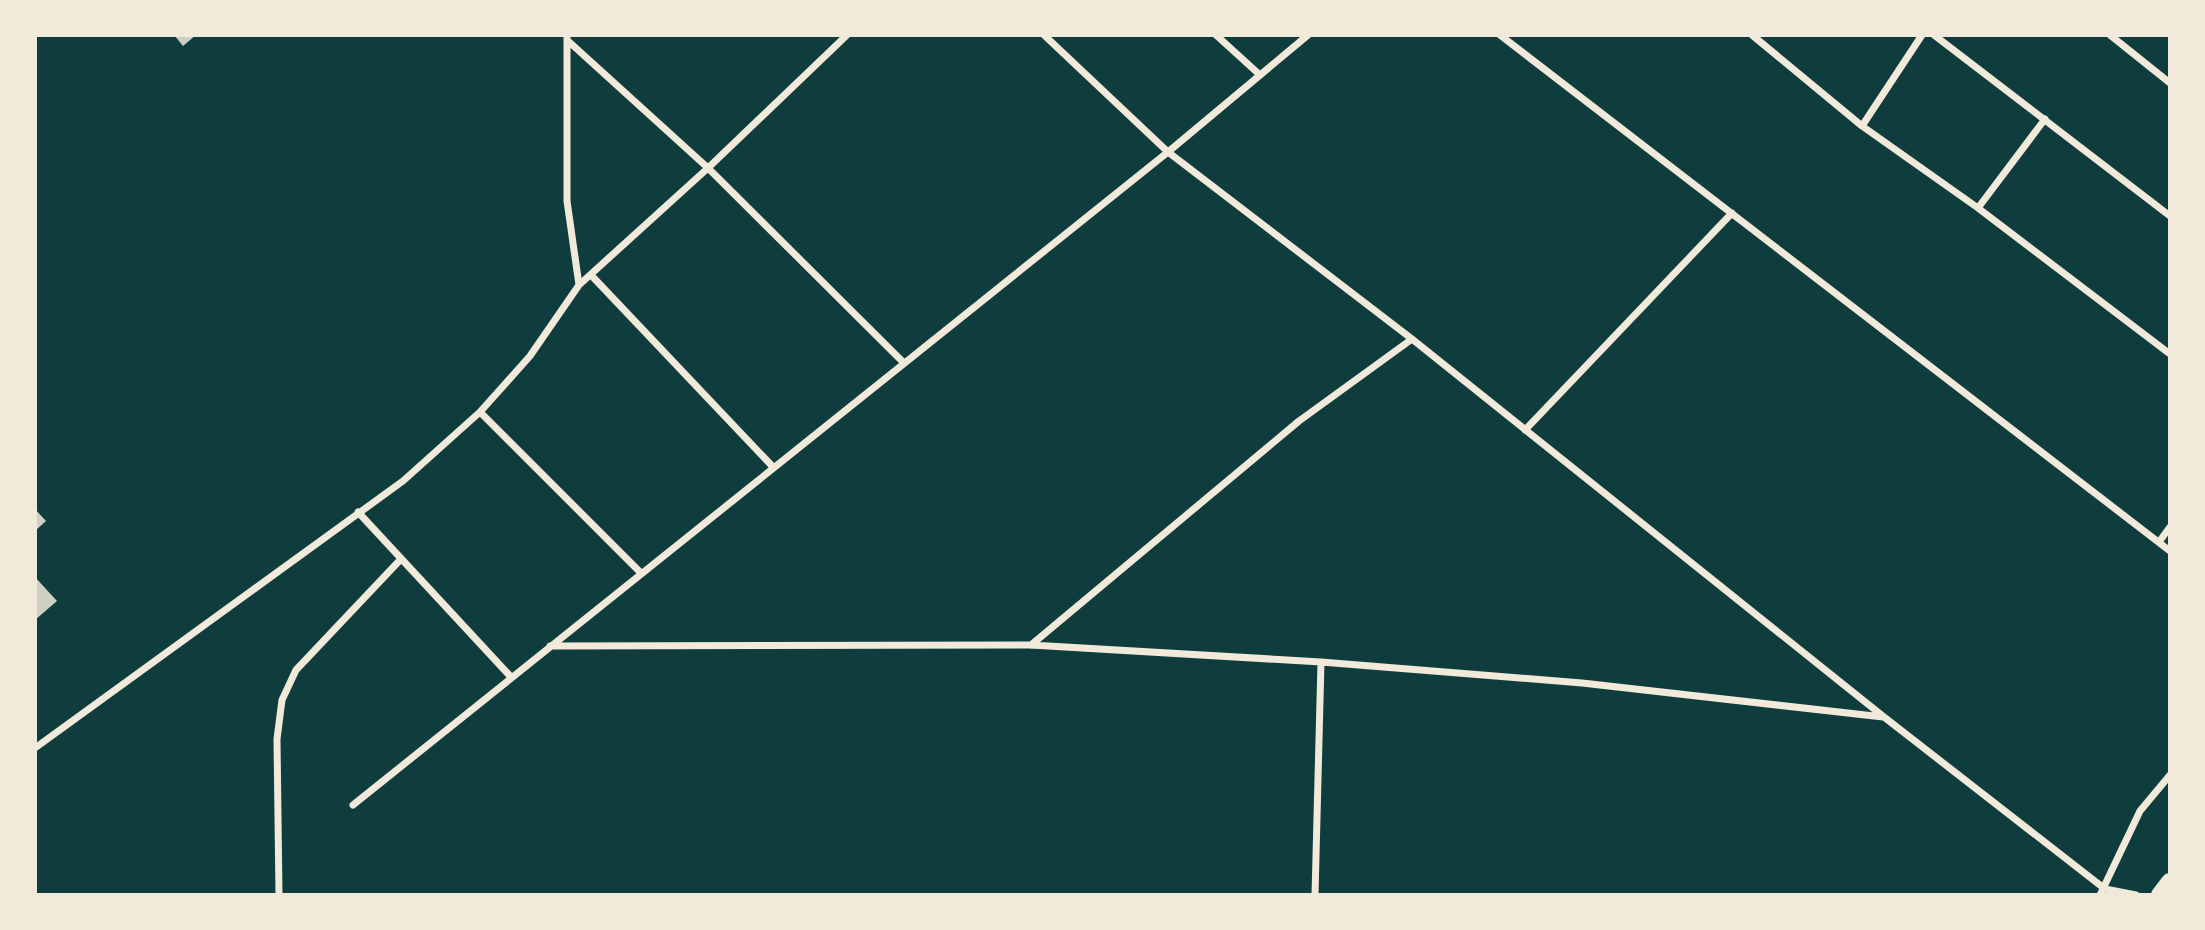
<svg xmlns="http://www.w3.org/2000/svg" width="2205" height="930" font-family="Commissioner,sans-serif">
<rect width="100%" height="100%" fill="#0f3d3e"/>
<!-- building -->
<path fill="#cfcfc3" d="M174,35H196L183,46Z
M35,509L46,521L35,531Z
M35,577L57,601L35,620Z"/>
<g fill="none" stroke-linecap="round" stroke-linejoin="round">
<!-- minor -->
<path stroke="#f1e9da" stroke-width="7" d="M1044,35L1168,152L1412,339L1884,717L2105,889L2136,895
M1216,35L1260,75
M1500,35L2170,551
M1752,35L1862,126L1922,35
M1934,35L2170,216
M2110,35L2170,83
M567,40L708,168L904,363
M1862,126L1978,208L2170,354
M1978,208L2045,119
M591,275L773,467
M579,285L708,168L847,35
M480,412L641,573
M1525,430L1732,213
M358,512L511,677
M2159,542L2170,527
M1031,645L1299,421L1412,339
M550,646L1031,645L1321,662L1582,683L1883,717
M35,748L403,481L480,412L530,356L579,285L567,201V35
M353,805L1168,152L1308,35
M279,895L277,739L282,700L296,670L401,559
M1315,895L1321,662
M2100,895L2140,811L2170,775"/>
<!-- primary -->
<path stroke="#f1e9da" stroke-width="18" d="M2160,895L2170,882"/>
</g>
<!-- border -->
<rect width="2205" height="930" fill="none" stroke="#f1e9da" stroke-width="74"/>
</svg>
